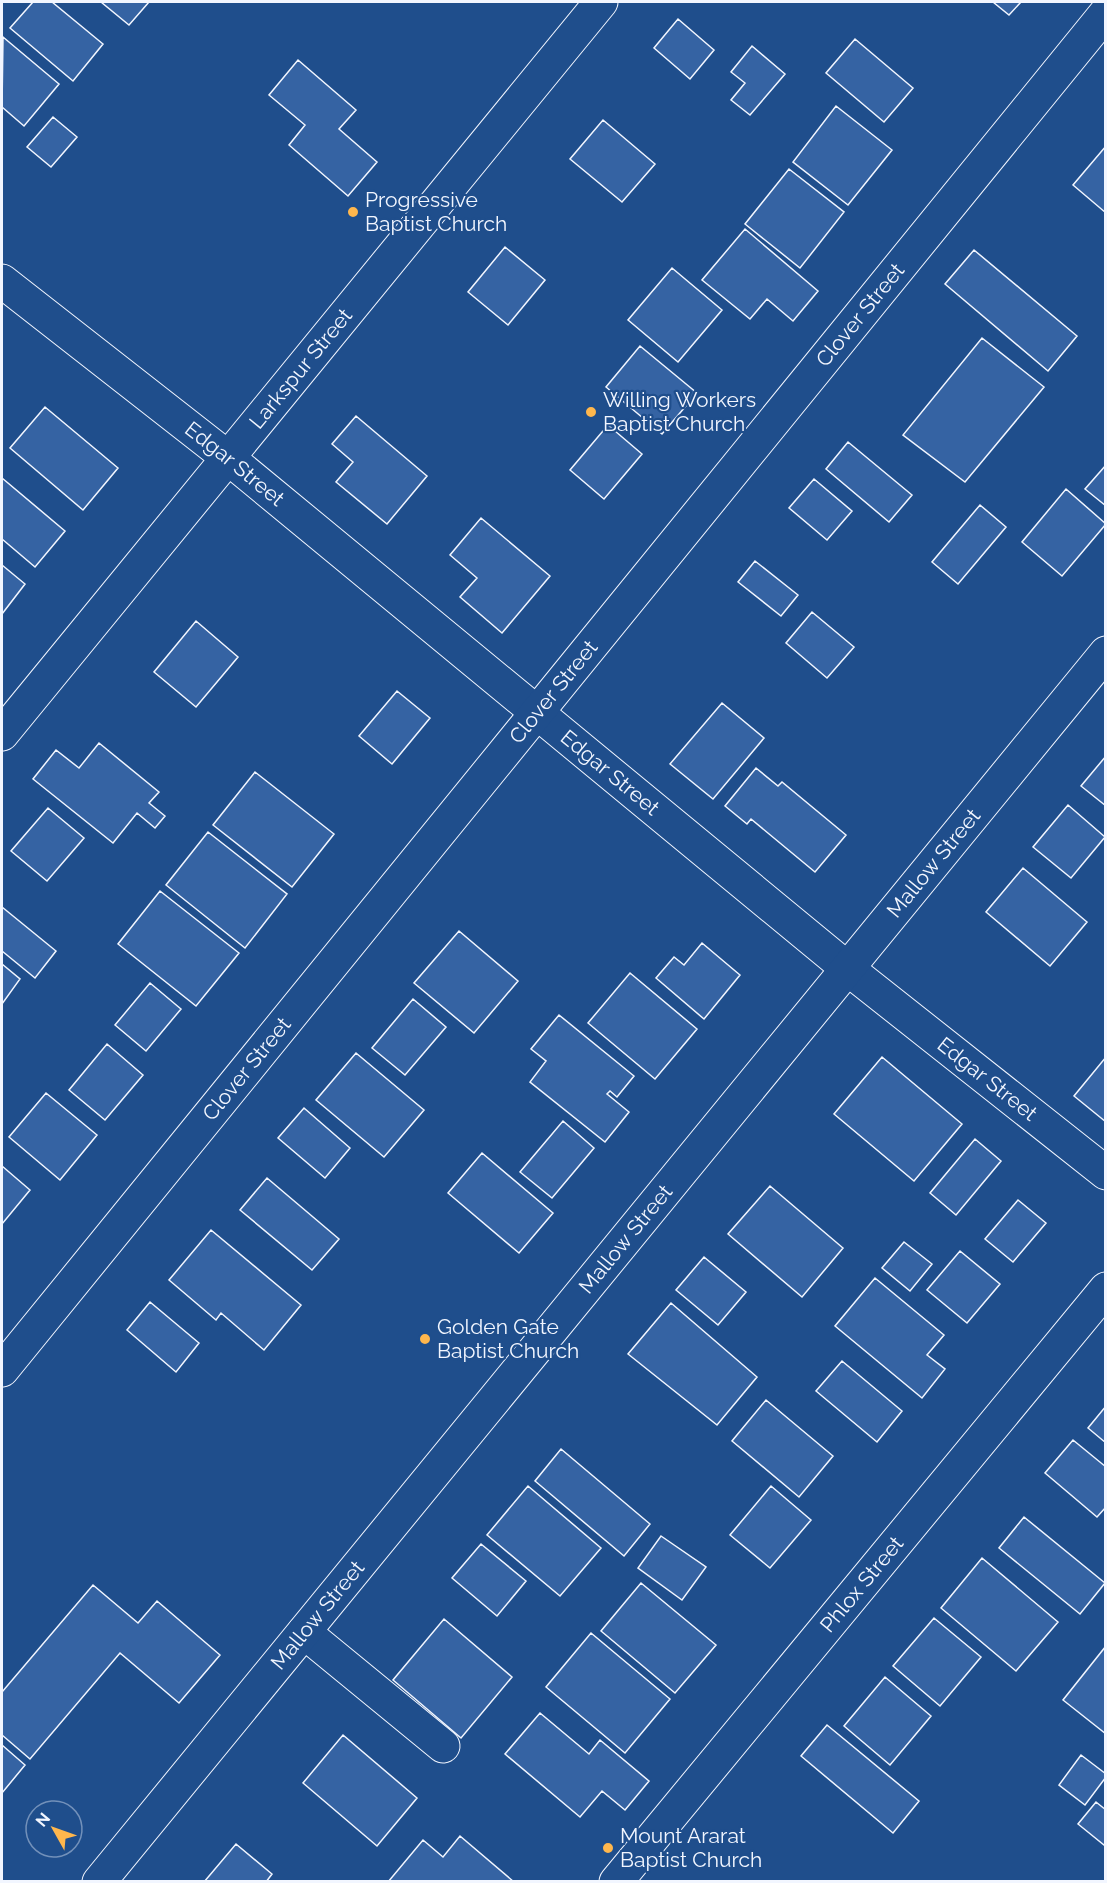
<svg xmlns="http://www.w3.org/2000/svg" width="1107" height="1883" font-family="Raleway,sans-serif">
<rect width="100%" height="100%" fill="#1f4e8c"/>
<!-- building -->
<path fill="#3563a3" stroke="#f2f6ff" stroke-width="1.5" d="M33,2H52L103,44L73,81L10,28Z
M101,2H149L129,25Z
M993,2H1021L1009,15Z
M678,19L714,50L690,79L654,48Z
M3,37L59,84L24,126L2,107Z
M855,39L913,88L884,122L826,73Z
M752,46L785,74L750,115L731,100L745,83L731,72Z
M298,60L356,110L339,129L377,162L348,196L289,145L305,125L269,95Z
M836,106L892,150L848,205L793,162Z
M53,117L77,137L51,167L27,147Z
M603,120L655,164L622,202L570,159Z
M1106,146V213L1073,185Z
M789,169L844,212L800,268L745,224Z
M745,229L818,291L793,321L767,299L750,319L702,280Z
M505,247L545,280L508,325L468,292Z
M974,250L1077,336L1048,371L945,284Z
M672,268L722,310L678,362L628,320Z
M982,338L1044,387L965,482L903,435Z
M640,346L697,393L662,434L606,387Z
M45,407L118,468L83,510L10,448Z
M356,416L427,476L387,524L336,482L353,462L332,444Z
M608,425L642,454L604,499L570,470Z
M848,442L912,495L889,522L826,469Z
M1106,465V506L1085,489Z
M2,478L65,531L35,567L2,539Z
M814,479L852,511L827,540L789,508Z
M1066,489L1106,524L1062,576L1022,542Z
M980,505L1006,527L958,584L932,562Z
M481,518L550,576L502,633L460,597L477,578L450,555Z
M755,561L798,595L781,616L738,582Z
M2,565L25,584L2,614Z
M812,612L854,647L827,678L786,643Z
M196,621L238,657L196,707L154,672Z
M397,691L430,718L392,764L359,736Z
M722,703L764,738L713,799L670,764Z
M99,743L159,792L149,803L165,816L155,828L137,813L113,843L33,779L56,750L79,768Z
M1106,756V806L1081,786Z
M756,768L778,786L782,782L846,835L815,872L751,819L747,824L725,806Z
M255,772L334,834L292,887L213,825Z
M1068,805L1105,837L1071,878L1033,847Z
M48,808L84,838L47,881L11,851Z
M208,832L287,894L245,948L166,885Z
M1023,868L1087,922L1050,966L986,912Z
M160,891L239,953L196,1006L118,944Z
M2,907L56,951L35,978L2,951Z
M459,931L518,981L474,1033L414,983Z
M702,943L740,975L704,1019L656,978L674,957L684,965Z
M2,964L20,979L2,1004Z
M630,973L697,1029L655,1079L588,1023Z
M150,983L181,1009L146,1051L115,1025Z
M413,999L446,1027L405,1075L372,1048Z
M559,1015L634,1076L617,1097L610,1091L607,1094L629,1112L605,1142L530,1082L546,1061L531,1049Z
M107,1044L143,1075L105,1120L69,1090Z
M356,1053L424,1110L384,1157L316,1100Z
M882,1057L962,1124L914,1181L834,1114Z
M1106,1057V1122L1074,1096Z
M46,1093L97,1135L60,1180L9,1137Z
M304,1108L350,1148L325,1178L278,1138Z
M563,1121L594,1148L552,1198L520,1172Z
M975,1139L1001,1161L956,1215L930,1193Z
M482,1153L553,1213L519,1253L448,1193Z
M2,1166L30,1190L2,1224Z
M267,1178L339,1239L312,1270L240,1210Z
M770,1186L843,1248L802,1297L728,1234Z
M1018,1200L1046,1223L1013,1262L985,1239Z
M211,1230L301,1305L264,1350L221,1313L216,1320L169,1280Z
M904,1242L932,1264L910,1291L882,1268Z
M960,1251L1000,1284L967,1323L927,1290Z
M704,1257L746,1292L718,1325L676,1290Z
M875,1278L944,1335L927,1355L945,1369L922,1398L835,1326Z
M150,1302L199,1343L176,1372L127,1330Z
M671,1303L757,1377L717,1425L628,1354Z
M842,1361L902,1411L877,1442L816,1391Z
M766,1400L833,1456L799,1497L732,1441Z
M1106,1406V1443L1088,1428Z
M1073,1440L1106,1467V1507L1097,1517L1045,1473Z
M561,1449L650,1524L624,1556L535,1481Z
M528,1486L601,1548L560,1596L487,1535Z
M771,1486L811,1520L770,1568L730,1535Z
M1024,1517L1105,1583L1080,1614L999,1548Z
M661,1536L706,1567L682,1600L638,1568Z
M481,1544L526,1581L497,1616L452,1578Z
M982,1558L1058,1622L1016,1671L941,1608Z
M641,1583L716,1645L675,1693L601,1631Z
M93,1585L138,1623L157,1601L220,1655L179,1703L120,1653L30,1759L2,1735V1692Z
M934,1618L981,1657L940,1706L893,1666Z
M444,1619L512,1677L461,1738L393,1680Z
M591,1633L670,1699L625,1753L546,1687Z
M1106,1646V1734L1063,1700Z
M885,1677L931,1716L890,1765L844,1726Z
M540,1713L589,1754L600,1740L649,1781L625,1810L602,1791L580,1817L505,1754Z
M827,1725L919,1801L893,1833L801,1756Z
M343,1735L417,1798L377,1846L303,1783Z
M2,1745L25,1765L2,1793Z
M1081,1755L1106,1774V1777L1085,1805L1059,1785Z
M1096,1802L1106,1810V1843L1104,1845L1078,1824Z
M460,1836L514,1882H388L423,1840L443,1857Z
M236,1844L272,1874L266,1882H204Z"/>
<g fill="none" stroke-linecap="round" stroke-linejoin="round">
<!-- minor casing -->
<g stroke="#f2f6ff" stroke-width="35">
<g id="minor">
<path id="s1" d="M2,281L227,457L848,969L1106,1173"/>
<path id="s2" d="M2,734L601,2"/>
<path id="s3" d="M2,1370L1106,13"/>
<path d="M304,1632L443,1746"/>
<path id="s4" d="M99,1882L1106,653"/>
<path id="s5" d="M616,1882L1106,1289"/>
</g>
</g>
<!-- minor -->
<use href="#minor" stroke="#1f4e8c" stroke-width="33"/>
</g>
<!-- markers -->
<g fill="#ffb74d" stroke="#1f4e8c" stroke-width="2">
<circle cx="353" cy="212" r="6"/>
<circle cx="591" cy="412" r="6"/>
<circle cx="425" cy="1339" r="6"/>
<circle cx="608" cy="1848" r="6"/>
</g>
<g text-anchor="middle" stroke-width="4.5" stroke-linejoin="round" paint-order="stroke">
<!-- poi labels -->
<g font-size="21" fill="#f2f6ff" stroke="#1f4e8c" text-anchor="start">
<text x="365" y="207">Progressive<tspan x="365" dy="24">Baptist Church</tspan></text>
<text x="603" y="407">Willing Workers<tspan x="603" dy="24">Baptist Church</tspan></text>
<text x="437" y="1334">Golden Gate<tspan x="437" dy="24">Baptist Church</tspan></text>
<text x="620" y="1843">Mount Ararat<tspan x="620" dy="24">Baptist Church</tspan></text>
</g>
<!-- street labels -->
<g font-size="21" fill="#f2f6ff" stroke="#1f4e8c">
<text dy="7" stroke="none"><textPath href="#s3" startOffset="1360">Clover Street</textPath></text>
<text dy="7" stroke="none"><textPath href="#s2" startOffset="472">Larkspur Street</textPath></text>
<text dy="7" stroke="none"><textPath href="#s1" startOffset="296">Edgar Street</textPath></text>
<text dy="7" stroke="none"><textPath href="#s3" startOffset="874">Clover Street</textPath></text>
<text dy="7" stroke="none"><textPath href="#s1" startOffset="782">Edgar Street</textPath></text>
<text dy="7" stroke="none"><textPath href="#s4" startOffset="1317">Mallow Street</textPath></text>
<text dy="7" stroke="none"><textPath href="#s3" startOffset="388">Clover Street</textPath></text>
<text dy="7" stroke="none"><textPath href="#s1" startOffset="1268">Edgar Street</textPath></text>
<text dy="7" stroke="none"><textPath href="#s4" startOffset="831">Mallow Street</textPath></text>
<text dy="7" stroke="none"><textPath href="#s5" startOffset="386">Phlox Street</textPath></text>
<text dy="7" stroke="none"><textPath href="#s4" startOffset="345">Mallow Street</textPath></text>
</g>
</g>
<!-- border -->
<rect width="1107" height="1883" fill="none" stroke="#f2f6ff" stroke-width="6"/>
<!-- north arrow -->
<g transform="translate(54 1829) rotate(310)"><circle r="28" fill="#1f4e8c" stroke="#7391ba" stroke-width="1.5"/>
<path d="M0-4.5L10 22L0 15L-10 22Z" fill="#ffb74d"/>
<text y="-9" font-size="16" font-weight="bold" text-anchor="middle" fill="#f2f6ff">N</text>
</g>
</svg>
